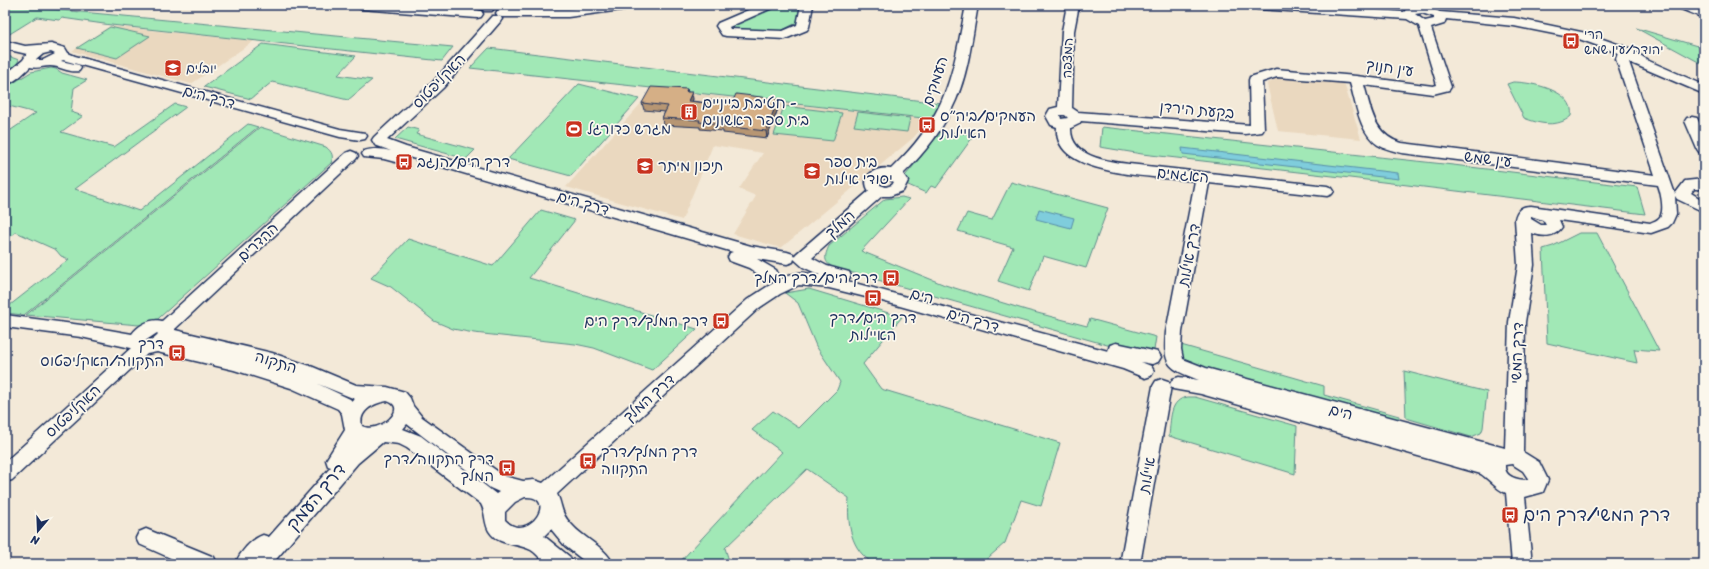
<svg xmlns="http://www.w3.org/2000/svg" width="1709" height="569" font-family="Sriracha,'Playpen Sans Hebrew',sans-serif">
<rect width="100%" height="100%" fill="#f3e9d8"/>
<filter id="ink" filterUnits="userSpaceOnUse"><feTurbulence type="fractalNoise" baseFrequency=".025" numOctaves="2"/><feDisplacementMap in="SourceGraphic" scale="8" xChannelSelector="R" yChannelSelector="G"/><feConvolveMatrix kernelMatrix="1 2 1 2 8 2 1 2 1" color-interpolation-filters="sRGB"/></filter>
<g filter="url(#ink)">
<!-- built -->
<path fill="#ead8bf" d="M110,26L254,41L191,84L72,51Z
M1279,77L1344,83L1361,139L1278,131L1267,84Z
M654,89L733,98L930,119L913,138L781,248L733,234L756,196L739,189L763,153L713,145L682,220L566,187Z"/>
<!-- green -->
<path fill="#a1e8b6" stroke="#5e8c8a" d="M5,5H7L453,47L442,61L111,25L62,18L59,20L37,17L8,35H5Z
M782,5H802L798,22L779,32L730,28Z
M110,27L150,36L117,58L77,48Z
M1636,28L1704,48V65Z
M263,44L356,56L338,75L372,80L348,100L272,82L251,99L204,87Z
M489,48L940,103L932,119L470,68Z
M5,55L19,60L15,67L5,75Z
M51,68L56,69L62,73L87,80L74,88L71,112L83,116L61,132L114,147L175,104L186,107L75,189L139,211L248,124L258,127L24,315L5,313V309L69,259L61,256L56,250L16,232L5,240V134L36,113L5,105V88L31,72Z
M1513,82C1532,82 1576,91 1571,116C1558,128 1539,124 1524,118L1507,84Z
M579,84L639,99L571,176L508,159Z
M784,106L842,113L833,141L774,135Z
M858,112L910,118L907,132L854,126Z
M260,127L326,147C332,152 334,156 331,163L150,326L26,315Z
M408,127L419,130L416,134L475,150L466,159L395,139Z
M1102,127L1453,165L1637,187L1645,214L1350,178L1142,154L1100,147Z
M941,132L975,134L936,188L931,186L926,193L906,184L905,176Z
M1011,182L1108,208L1086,268L1043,256L1029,291L998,281L1013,247L958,231L967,213L992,220Z
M902,197L909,199L861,251L945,285L1026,310L1087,326L1090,319L1156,337L1154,350L1150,352H1132L832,267C823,261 825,255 829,246L885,199Z
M541,210L575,220L529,278L697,329L652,370L594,348L575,344L474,333L453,329L434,321L391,287L371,278L408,239L493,266Z
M1579,233H1597L1659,351L1634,349L1637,363L1547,343L1543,249L1553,246Z
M809,289L902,317L863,364L881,389L1060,443L1041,506L1021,500L1005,543L981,564H875C850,551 847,523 849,498L807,469L725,548L730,564H678L782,452L752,430L773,411L799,428L837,390L840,382L816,346L798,303L785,293Z
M1181,345L1324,386V395L1399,416V426L1209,373L1185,361L1181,355Z
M1404,371L1487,392L1483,428L1481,433L1471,437L1406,418Z
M1188,397H1195L1297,426L1295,474L1169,436C1171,420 1169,399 1188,397Z"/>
<!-- water -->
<path fill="#7fcddc" stroke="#578eaa" d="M1182,148L1398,173L1399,179L1183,154Z
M1039,209L1074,218L1071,228L1036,219Z"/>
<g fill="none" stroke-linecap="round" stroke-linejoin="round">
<!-- minor casing -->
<g stroke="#1b2f5e" stroke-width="3">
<path id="minor" d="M355,5H407L477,10L481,11L483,14L481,17L477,18L361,9L357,7Z
M484,5H496L492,11H484L482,8Z
M602,5H635L633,7L629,9L568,17H502L498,16L496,13L498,10L502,9H568Z
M760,5H776L774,7L729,27L730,29L783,31L797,25L801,5H813L809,27L807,30L785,39L726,36L722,35L716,26L718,23Z
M966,5H978C972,37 969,70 956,100C944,128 925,153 903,174L908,181L903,191L890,196H882L812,258L827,266L849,272L851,276L847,281L1108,351L1110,345L1116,343L1158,352L1161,357L1158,362L1152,364L1141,362L1151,366L1154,371L1151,376L1145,378L1123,369L882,301L829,288L799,285L780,294L759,308L557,494C563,507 560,513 572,525C584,539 606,547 613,564H588L565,546L551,529L544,536L570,557L573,564C566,564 555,566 548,564C542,562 537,553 531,550C517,542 499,547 489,531C484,522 486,513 481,504L407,448L399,444L383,442L358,463L272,564H235C240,553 251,539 263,535L269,537L331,467L328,466L326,460L345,430L342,414L338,409L291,388L234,370L157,352L147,354L12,480L5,482V462L131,348L81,337L5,327V315L81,325L132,334C138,325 152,318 162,321L346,153L351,151L356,153L358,156L356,159L175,329V330L272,353L313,367L356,385L387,387L405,392L410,398L413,406L422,417L504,476L523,481L534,480L543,483L747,300C762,290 780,277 798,273C805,272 813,275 820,275L803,267L794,259L793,262L787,264L757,259L776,270L778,274L776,278L770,280L764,278L749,268L730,261L728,257L730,253L733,252L405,156L406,158L404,161L399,163L384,159L364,157L362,154L364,151C373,148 382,149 391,151L375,145L372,140L374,137L433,82L492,16H500L502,19L500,22L443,88L387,140L406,147L751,246L787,252L793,254L794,257L796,254L869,191C859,175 877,166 891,169C948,115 952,77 966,5ZM885,178L894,182L892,185L886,187L880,185V181ZM157,333L158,334C154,338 151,341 145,341ZM318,384L355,399L352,401L350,399ZM387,401C410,407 379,435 362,426C358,411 374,403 387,401ZM407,424L490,488L499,492L496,494L421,436L403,429ZM525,497C560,495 528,545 505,520V512L515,502Z
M1067,5H1079L1074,31L1072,108L1078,112L1250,125L1249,80L1250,77L1276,69L1356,76L1433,86L1437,85L1419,26L1407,19L1257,9L1253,7L1251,5H1306L1404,12L1408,7L1423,5L1440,12L1514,18L1586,33L1631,49L1649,61L1704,85V94L1629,62L1675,194L1685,181L1704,179V189H1694L1691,193L1704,201V212L1677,199L1675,196L1676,214L1672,223L1668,227L1651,233L1559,220L1562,227C1555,238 1542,237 1532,233L1534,265L1525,322L1523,452L1539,462L1548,480L1543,492L1525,497L1532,564H1512L1506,493C1496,489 1490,480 1481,474L1201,394L1173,389L1170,384L1173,379L1179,377L1199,380C1168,368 1163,366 1166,332L1195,181C1161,177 1099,176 1071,156C1061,149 1056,139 1057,127L1051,125L1046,116L1050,109L1058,107L1062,31ZM1422,13L1434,17V19L1425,21L1415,14ZM1446,19L1514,26L1579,39L1618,53L1616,59L1655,175L1402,143C1374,136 1371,109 1364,85L1433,94L1449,90L1451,87L1431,28L1444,24ZM1277,77L1350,83C1356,103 1359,132 1378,145C1385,149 1394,151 1402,153L1658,185C1661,193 1664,208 1661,215C1659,220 1654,221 1650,223L1531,206C1521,206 1517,210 1515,219L1518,265L1509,322L1505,448L1206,368L1183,359L1181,349L1182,332L1209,183L1327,196L1332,194L1334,191L1332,188L1327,186L1129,164C1107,161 1070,157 1071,128L1079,124L1081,121L1245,134L1262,132L1264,129L1262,82ZM1060,115H1065L1068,118L1061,119ZM1531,216L1543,220L1546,225H1541L1531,219ZM1512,464L1523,471L1529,480C1519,480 1504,478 1505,465Z
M1674,5H1691L1704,10V18L1676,7Z
M5,41L25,46L51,44L65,48L68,53L75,56L340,129L365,133L367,136L365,139L360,140L340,137L63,60L61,61L79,65L81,68L79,71C69,73 60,66 50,66C43,66 38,69 30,67C23,74 15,82 5,85V75L23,60L27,54L5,49ZM51,52L55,54L43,60H36L43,54Z
M1692,117L1697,118L1704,133V154L1699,152L1697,149L1685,121L1687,118Z
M1162,379L1168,381L1171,386L1140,564H1120L1153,386L1156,381Z
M146,529L214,557L217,564H184L139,544L136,538L139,532Z"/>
</g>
<!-- minor -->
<use href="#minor" fill="#fbf7ec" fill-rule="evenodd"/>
</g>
<!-- wall -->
<path fill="#b79673" stroke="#1b2f5e" d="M687,89L688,92L693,99L692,101L707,103H732L779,106L767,138L723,133V131L700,129V127L663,125L662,118L665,112L644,110L642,103Z"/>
<!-- shaded-wall -->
<path fill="#957a5e" stroke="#1b2f5e" d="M692,92L693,99L689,108L688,101Z
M778,99L779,106L767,138L766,131Z"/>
<!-- building -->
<path fill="#d5af86" stroke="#1b2f5e" d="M651,87L687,89L686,92H692L688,101L707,103L708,100L732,103L736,94L778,99L766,131L722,126L723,124L699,122L700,120L662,118L668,106L642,103Z"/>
</g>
<!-- icons -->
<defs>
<g id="bus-square" transform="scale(0.9)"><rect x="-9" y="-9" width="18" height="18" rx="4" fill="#c8321e" stroke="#fbf7ec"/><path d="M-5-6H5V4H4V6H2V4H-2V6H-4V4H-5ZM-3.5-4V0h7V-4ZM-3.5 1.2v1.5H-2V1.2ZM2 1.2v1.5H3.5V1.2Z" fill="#fff"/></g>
<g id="school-square" transform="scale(0.9)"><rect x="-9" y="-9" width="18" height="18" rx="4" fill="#c8321e" stroke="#fbf7ec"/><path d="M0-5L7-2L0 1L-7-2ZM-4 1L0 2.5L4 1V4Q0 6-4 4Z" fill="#fff"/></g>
<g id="building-square" transform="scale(0.9)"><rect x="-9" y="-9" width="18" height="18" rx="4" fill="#c8321e" stroke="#fbf7ec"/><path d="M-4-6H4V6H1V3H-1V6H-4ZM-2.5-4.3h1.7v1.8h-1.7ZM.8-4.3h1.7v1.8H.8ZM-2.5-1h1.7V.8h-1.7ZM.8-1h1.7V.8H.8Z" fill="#fff"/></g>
<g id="stadium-square" transform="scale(0.9)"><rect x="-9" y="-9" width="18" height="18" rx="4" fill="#c8321e" stroke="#fbf7ec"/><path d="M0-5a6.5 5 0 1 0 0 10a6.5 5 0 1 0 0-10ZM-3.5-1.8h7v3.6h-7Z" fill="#fff"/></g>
</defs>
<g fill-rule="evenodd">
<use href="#bus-square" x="1571" y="41"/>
<use href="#school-square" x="173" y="68"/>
<use href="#building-square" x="689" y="112"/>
<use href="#bus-square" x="927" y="125"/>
<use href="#stadium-square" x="574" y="129"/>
<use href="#bus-square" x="404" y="162"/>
<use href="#school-square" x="645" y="166"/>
<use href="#school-square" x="812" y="171"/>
<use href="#bus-square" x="891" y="278"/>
<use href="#bus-square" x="873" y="298"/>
<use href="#bus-square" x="721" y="321"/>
<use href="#bus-square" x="177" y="353"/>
<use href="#bus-square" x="588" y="461"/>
<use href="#bus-square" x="507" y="468"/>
<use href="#bus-square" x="1510" y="515"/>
</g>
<g text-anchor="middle" stroke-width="3.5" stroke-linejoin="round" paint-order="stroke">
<!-- far-poi labels -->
<g font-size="13" fill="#1b2f5e" stroke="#fbf7ec" text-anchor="start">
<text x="1584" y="39">הרי<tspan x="1584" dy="15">יהודה/עין שמש</tspan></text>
<text x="186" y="73">יובלים</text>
</g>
<!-- far-street labels -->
<g font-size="13" fill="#1b2f5e" stroke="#fbf7ec">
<text transform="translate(1067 58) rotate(-88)" y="5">המצפה</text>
</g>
<!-- street labels -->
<g font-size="15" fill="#1b2f5e" stroke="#fbf7ec">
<text transform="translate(1390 68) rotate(8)" y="5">עין חנוך</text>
<text transform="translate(439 81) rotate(-46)" y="5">האקליפטוס</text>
<text transform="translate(935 81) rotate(-72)" y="5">העמקים</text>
<text transform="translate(209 97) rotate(15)" y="5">דרך הים</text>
<text transform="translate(1197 110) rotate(5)" y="5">בקעת הירדן</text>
<text transform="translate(1488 159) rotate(7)" y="5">עין שמש</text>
<text transform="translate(1183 175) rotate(6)" y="5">האגמים</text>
<text transform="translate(583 203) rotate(16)" y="5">דרך הים</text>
<text transform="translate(840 224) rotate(-41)" y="5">המלך</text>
<text transform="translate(258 242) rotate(-43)" y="5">ההדרים</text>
<text transform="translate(1189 255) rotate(-79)" y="5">דרך אילות</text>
<text transform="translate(922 296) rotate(15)" y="5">הים</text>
<text transform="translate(973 320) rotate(16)" y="5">דרך הים</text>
<text transform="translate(1517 353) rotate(-88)" y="5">דרך המשי</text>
<text transform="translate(276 362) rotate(17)" y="5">התקוה</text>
<text transform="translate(649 398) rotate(-42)" y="5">דרך המלך</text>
<text transform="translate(73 411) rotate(-43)" y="5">האקליפטוס</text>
<text transform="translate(1341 412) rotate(15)" y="5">הים</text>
<text transform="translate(1147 475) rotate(-80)" y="5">איילות</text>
</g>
<!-- poi labels -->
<g font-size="15" fill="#1b2f5e" stroke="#fbf7ec" text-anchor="start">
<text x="702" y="108">חטיבת בייניים -<tspan x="702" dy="17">בית ספר ראשונים</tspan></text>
<text x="940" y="121">העמקים/ביה״ס<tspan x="940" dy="17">האיילות</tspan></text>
<text x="587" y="134">מגרש כדורגל</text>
<text x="417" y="167">דרך הים/הנגב</text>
<text x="825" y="167">בית ספר<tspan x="825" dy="17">יסודי אילות</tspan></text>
<text x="658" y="171">תיכון מיתר</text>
<text x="878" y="283" text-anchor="end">דרך הים/דרך המלך</text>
<text x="873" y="323" text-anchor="middle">דרך הים/דרך<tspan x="873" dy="17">האיילות</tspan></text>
<text x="708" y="326" text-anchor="end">דרך המלך/דרך הים</text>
<text x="164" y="349" text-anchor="end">דרך<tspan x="164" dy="17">התקווה/האקליפטוס</tspan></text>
<text x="601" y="457">דרך המלך/דרך<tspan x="601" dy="17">התקווה</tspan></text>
<text x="494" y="464" text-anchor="end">דרך התקווה/דרך<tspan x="494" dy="17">המלך</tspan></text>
</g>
<!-- near-street labels -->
<g font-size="18" fill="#1b2f5e" stroke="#fbf7ec">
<text transform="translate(316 497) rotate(-50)" y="6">דרך העמק</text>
</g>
<!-- near-poi labels -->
<g font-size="18" fill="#1b2f5e" stroke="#fbf7ec" text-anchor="start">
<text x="1523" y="521">דרך המשי/דרך הים</text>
</g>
</g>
<!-- margin -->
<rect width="1709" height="569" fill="none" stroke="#fbf7ec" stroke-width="20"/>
<rect x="10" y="10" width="1689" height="549" fill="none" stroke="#1b2f5e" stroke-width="1.5" filter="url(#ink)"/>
<!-- north arrow -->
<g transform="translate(38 531) rotate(199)" stroke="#fbf7ec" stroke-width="3" paint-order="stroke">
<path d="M0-3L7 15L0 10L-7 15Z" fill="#1b2f5e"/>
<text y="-6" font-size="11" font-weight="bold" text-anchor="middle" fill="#1b2f5e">N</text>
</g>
</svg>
